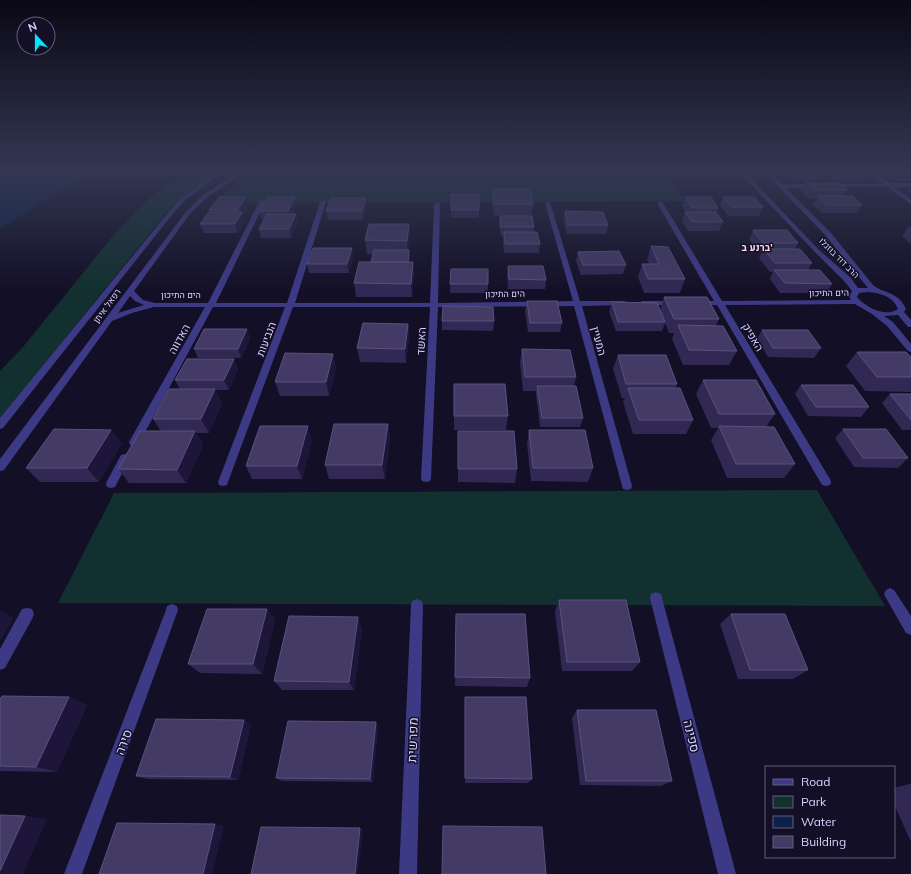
<svg xmlns="http://www.w3.org/2000/svg" width="911" height="874" font-family="Mulish,Heebo,sans-serif">
<rect width="100%" height="100%" fill="#130f26"/>
<!-- green -->
<path fill="#12302f" d="M192,170H220L182,197L163,217L0,419V371L23,347L117,231L149,198Z
M664,171L685,201L211,204L233,187L254,174Z
M817,490L885,606L58,603L114,493Z"/>
<!-- water -->
<path fill="#0c2248" d="M0,170H93L0,229Z"/>
<g fill="none" stroke-linecap="round" stroke-linejoin="round">
<!-- minor -->
<path fill="#3d3a85" fill-rule="evenodd" d="M220,170H226L185,200L171,216L3,428L0,429V418L167,214L181,198Z
M241,170H247L206,198L189,215L134,291L143,300L155,303H208L259,202L262,200L265,202L216,303H287L320,202L323,200L326,202L295,303H430L434,204L437,202L440,204L438,303L573,301L545,203L550,202L580,301H624L628,303L624,305L582,306L632,486L631,489L627,490L623,489L622,486L574,306L438,307L431,478L430,481L426,482L422,481L421,478L430,307H293L228,482L227,485L223,486L219,485L218,482L285,307H213L138,445H130L129,442L205,307H154L132,313L112,321L4,470L0,471V459L185,213L202,196ZM130,296L135,301L144,305L118,313Z
M639,170H644L646,172L641,173Z
M737,170H743L819,250L851,278L858,288H868L826,236L762,170H768L783,184H883L866,170H871L890,183H911V187H894L911,199V204L887,187L786,188L831,233L873,285C886,295 898,291 906,309L904,312L911,320V327H908L898,315L884,316L893,322L911,344V352L908,351L887,326L872,314L855,304L725,305L830,479L831,482L830,485L826,486L822,485L717,305H698L694,303L698,301H714L657,203L660,201L663,203L722,301L851,300L849,297L852,291L845,282L815,252ZM867,292C880,293 893,296 898,309C886,318 865,307 857,297L859,293Z
M641,301H676L680,303L676,305H641Z
M125,454L129,455L130,458L115,487L111,488L107,487L106,484L107,481L121,455Z
M890,588L894,590L911,616V635L906,633L886,598L884,594L886,590Z
M656,592L661,594L662,598L736,874H718L650,598L651,594Z
M417,599L422,601L423,605L417,874H399L411,605L412,601Z
M172,604L177,606L178,610L82,874H64L166,610L167,606Z
M27,608L32,609L34,614L32,619L5,668L0,670V649L22,609Z"/>
</g>
<!-- wall -->
<path fill="#312854" d="M780,170H864L868,173L863,181H833L824,173L820,181L790,180Z
M883,170H911V181H896Z
M805,183L847,190L844,196L862,205L857,213H822L813,205L816,199H808L801,191Z
M911,186V193L908,191Z
M493,189L533,204L531,216L534,227V232L540,244L539,253H504L503,240V236H501L499,224L500,216H494L492,201Z
M295,197L297,206L293,214L298,223L291,238H261L259,229L264,219H262L260,211Z
M685,197L718,208L716,213L723,222L719,231H688L682,221L685,212H686L682,206Z
M723,197L763,207L759,216H728L720,205Z
M249,206L243,215L245,221L238,233H204L200,224L210,212L209,210Z
M367,206L363,220H328L326,211Z
M451,210H479V218H451Z
M565,211L608,225L606,234H567L563,220Z
M908,227H911V244L902,236Z
M753,230L798,243L795,249L812,263L808,270L832,284L826,293H780L770,279L773,272H770L759,258L762,252H758L749,239Z
M410,237L408,250H409L410,262L414,276L412,297H356L354,283L371,262L373,254H367L365,240Z
M651,246L685,279L680,293H644L638,277L642,264H649L647,260Z
M578,252L626,265L623,274L581,275L576,261Z
M353,257L349,273H309L307,264Z
M508,266L546,280L545,289H508L507,275Z
M451,269L488,284V293H450Z
M664,297L719,319L716,326L737,351L729,365H683L672,339L674,333H669L665,323L662,331H616L609,312L612,302L660,310Z
M527,301L562,323L560,332H528L525,311Z
M442,321H494L493,331L442,330Z
M408,324L409,338L406,363L360,362L357,348Z
M247,329L250,339L241,358H198L194,349Z
M762,330L821,348L814,358L768,357L757,339Z
M522,349L576,377L574,386L583,418L580,427H540L536,395V391H523L520,363Z
M857,352L911,357V392L865,391L846,366Z
M333,354L336,368L329,396H280L275,382Z
M618,355L677,384L676,388L693,420L686,434H633L623,402L625,398H622L613,369Z
M234,359L238,369L229,390H215L222,403L209,433H196L203,445L186,483H129L118,469L161,431L153,419L180,389L175,380Z
M703,380L775,414L766,427L795,464L784,478H727L711,440L718,428H711L696,394Z
M801,385L869,407L861,417L808,416L795,394Z
M890,394H911V430H902L882,403Z
M454,416H508L506,430H454Z
M388,424L390,438L385,479H329L325,465Z
M843,429L908,458L898,468L854,467L835,438Z
M529,430L593,468L588,482L531,481L527,444Z
M458,431L517,469L515,483L458,482Z
M312,440L302,479H252L246,466Z
M122,443L99,482H40L26,468Z
M559,600L640,662L632,671H562L555,611Z
M267,609L275,620L262,674L200,673L188,664Z
M456,614L530,678L527,687L455,686Z
M731,614L808,670L793,679H738L720,624Z
M362,628L354,690H282L274,681Z
M69,697L87,705L57,772L0,771V699Z
M465,697L532,779L528,783H465Z
M577,710L672,781L661,786L580,785L572,718Z
M376,722L378,727L373,782L282,781L276,778Z
M251,725L238,780L147,779L136,776Z
M909,784H911V842L894,804V788Z"/>
<!-- shaded-wall -->
<path fill="#1d163a" d="M246,197L249,206L243,215L245,221L238,233L235,224L240,216L238,210Z
M295,197L297,206L290,220L288,211Z
M366,198L367,206L363,220L362,211Z
M296,214L298,223L291,238L289,229Z
M409,224L410,237L408,254L407,241Z
M352,248L353,257L349,273L347,264Z
M409,250L410,259L408,273V264Z
M413,262L414,276L412,297L411,284Z
M408,324L409,338L406,363L405,349Z
M247,329L250,339L241,358L238,349Z
M333,354L336,368L329,396L326,382Z
M234,359L238,369L229,390L224,380Z
M215,389L222,403L209,433L201,419Z
M388,424L390,438L385,479L382,465Z
M308,426L312,440L302,479L297,466Z
M111,430L122,443L99,482L87,468Z
M195,431L203,445L186,483L177,470Z
M267,609L275,620L262,674L253,664Z
M0,610L14,618L0,641Z
M358,617L362,628L354,690L349,682Z
M69,697L87,705L57,772L36,767Z
M244,720L251,725L238,780L230,777Z
M376,722L378,727L373,782L370,779Z
M25,816L47,819L23,874H0V871Z
M215,824L224,826L212,874H203Z
M360,828L363,830L358,874H355Z"/>
<!-- building -->
<path fill="#433a66" stroke="#5a527e" d="M791,170H821L824,172H794Z
M834,170H864L868,173H838Z
M897,170H911V172H901Z
M805,183H838L847,190H813Z
M493,189H530L533,204H494Z
M451,194L479,195V210H451Z
M818,196H853L862,205H827Z
M219,197H246L238,210H209Z
M267,197H295L288,211H260Z
M685,197H711L718,208H692Z
M723,197H754L763,207H731Z
M331,198H366L362,211H326Z
M565,211L603,212L608,225H568Z
M209,212H242L235,224H200Z
M685,212H716L723,222H692Z
M267,214H296L289,229H259Z
M500,216H532L534,227H501Z
M369,224H409L407,241L365,240Z
M753,230H787L798,243H763Z
M504,232H537L540,244H505Z
M651,246L668,247L685,279H648L642,264H659Z
M313,248H352L347,264H307Z
M764,249H800L812,263H775Z
M374,250H409L408,262H371Z
M619,251L626,265H583L578,252Z
M359,262H413L411,284L354,283Z
M508,266H543L546,280L509,279Z
M451,269H488V284H450Z
M774,270H820L832,284L785,283Z
M664,297H707L719,319H674Z
M527,301H557L562,323H530Z
M612,302L657,303L665,322H618Z
M443,306L493,307L494,321H442Z
M363,323L408,324L405,349L357,348Z
M678,325L723,326L737,351L689,350Z
M204,329H247L238,349H194Z
M762,330H808L821,348H773Z
M522,349L570,350L576,377H525Z
M857,352H906L911,357V377H877Z
M285,353L333,354L326,382H275Z
M618,355H666L677,384H626Z
M187,359H234L224,380H175Z
M703,380H756L775,414H719Z
M454,384H505L508,416H454Z
M801,385H853L869,407H816Z
M537,386H576L583,418H542Z
M628,388H680L693,420H639Z
M169,389H215L201,419H153Z
M890,394H911V420Z
M334,424H388L382,465H325Z
M260,426H308L297,466H246Z
M719,426L774,427L795,464H736Z
M54,429L111,430L87,468H26Z
M843,429H886L908,458H863Z
M529,430H585L593,468H533Z
M140,431H195L177,470L118,469Z
M458,431H514L517,469H458Z
M559,600H626L640,662H567Z
M207,609H267L253,664H188Z
M456,614H525L530,678L455,677Z
M731,614H785L808,670H750Z
M289,616L358,617L349,682L274,681Z
M2,696L69,697L36,767L0,766V699Z
M465,697H526L532,779L465,778Z
M577,710H656L672,781H586Z
M156,719L244,720L230,777L136,776Z
M288,721L376,722L370,779L276,778Z
M0,815L25,816L0,871Z
M117,823L215,824L203,874H99Z
M443,826L542,827L546,874H442Z
M261,827L360,828L355,874H251Z"/>
<!-- sky -->
<linearGradient id="sky" x2="0" y2="1"><stop stop-color="#0a0815"/><stop offset="0.58" stop-color="#333752"/><stop offset="1" stop-color="#333752" stop-opacity="0"/></linearGradient>
<rect width="911" height="292" fill="url(#sky)"/>
<g text-anchor="middle" stroke-width="3" stroke-linejoin="round" paint-order="stroke">
<!-- far-street labels -->
<g font-size="9" fill="#d9d4ff" stroke="#130f26">
<text transform="translate(839 258) rotate(45)" y="3">הרב דוד בוזגלו</text>
<text transform="translate(829 293) rotate(-1)" y="3">הים התיכון</text>
<text transform="translate(505 294) rotate(-1)" y="3">הים התיכון</text>
<text x="181" y="298">הים התיכון</text>
<text transform="translate(107 306) rotate(-54)" y="3">רפאל איתן</text>
</g>
<!-- far-neighbourhood labels -->
<g font-size="10" font-weight="bold" fill="#ffd6f0" stroke="#130f26">
<text x="757" y="251">ברנע ב'</text>
</g>
<!-- street labels -->
<g font-size="11" fill="#d9d4ff" stroke="#130f26">
<text transform="translate(753 337) rotate(59)" y="4">האפיק</text>
<text transform="translate(179 339) rotate(-61)" y="4">האדווה</text>
<text transform="translate(266 339) rotate(-69)" y="4">הנביעות</text>
<text transform="translate(421 341) rotate(-87)" y="4">האשד</text>
<text transform="translate(599 341) rotate(75)" y="4">המעיין</text>
</g>
<!-- near-street labels -->
<g font-size="13" fill="#d9d4ff" stroke="#130f26">
<text transform="translate(692 736) rotate(76)" y="5">ספינה</text>
<text transform="translate(412 740) rotate(-88)" y="5">מפרשית</text>
<text transform="translate(123 742) rotate(-69)" y="5">סירה</text>
</g>
</g>
<!-- legend -->
<rect x="765" y="766" width="130" height="92" fill="#130f26" stroke="#625e7d"/>
<rect x="773" y="779" width="20" height="6" fill="#3d3a85" stroke="#625e7d"/>
<text x="801" y="786" font-size="12" fill="#d9d4ff">Road</text>
<rect x="773" y="796" width="20" height="12" fill="#12302f" stroke="#625e7d"/>
<text x="801" y="806" font-size="12" fill="#d9d4ff">Park</text>
<rect x="773" y="816" width="20" height="12" fill="#0c2248" stroke="#625e7d"/>
<text x="801" y="826" font-size="12" fill="#d9d4ff">Water</text>
<rect x="773" y="836" width="20" height="12" fill="#433a66" stroke="#625e7d"/>
<text x="801" y="846" font-size="12" fill="#d9d4ff">Building</text>
<!-- north arrow -->
<g transform="translate(36 36) rotate(339)"><circle r="19" fill="#130f26" stroke="#625e7d"/>
<path d="M0-3L7 15L0 10L-7 15Z" fill="#00e5ff"/>
<text y="-6" font-size="11" font-weight="bold" text-anchor="middle" fill="#d9d4ff">N</text>
</g>
</svg>
